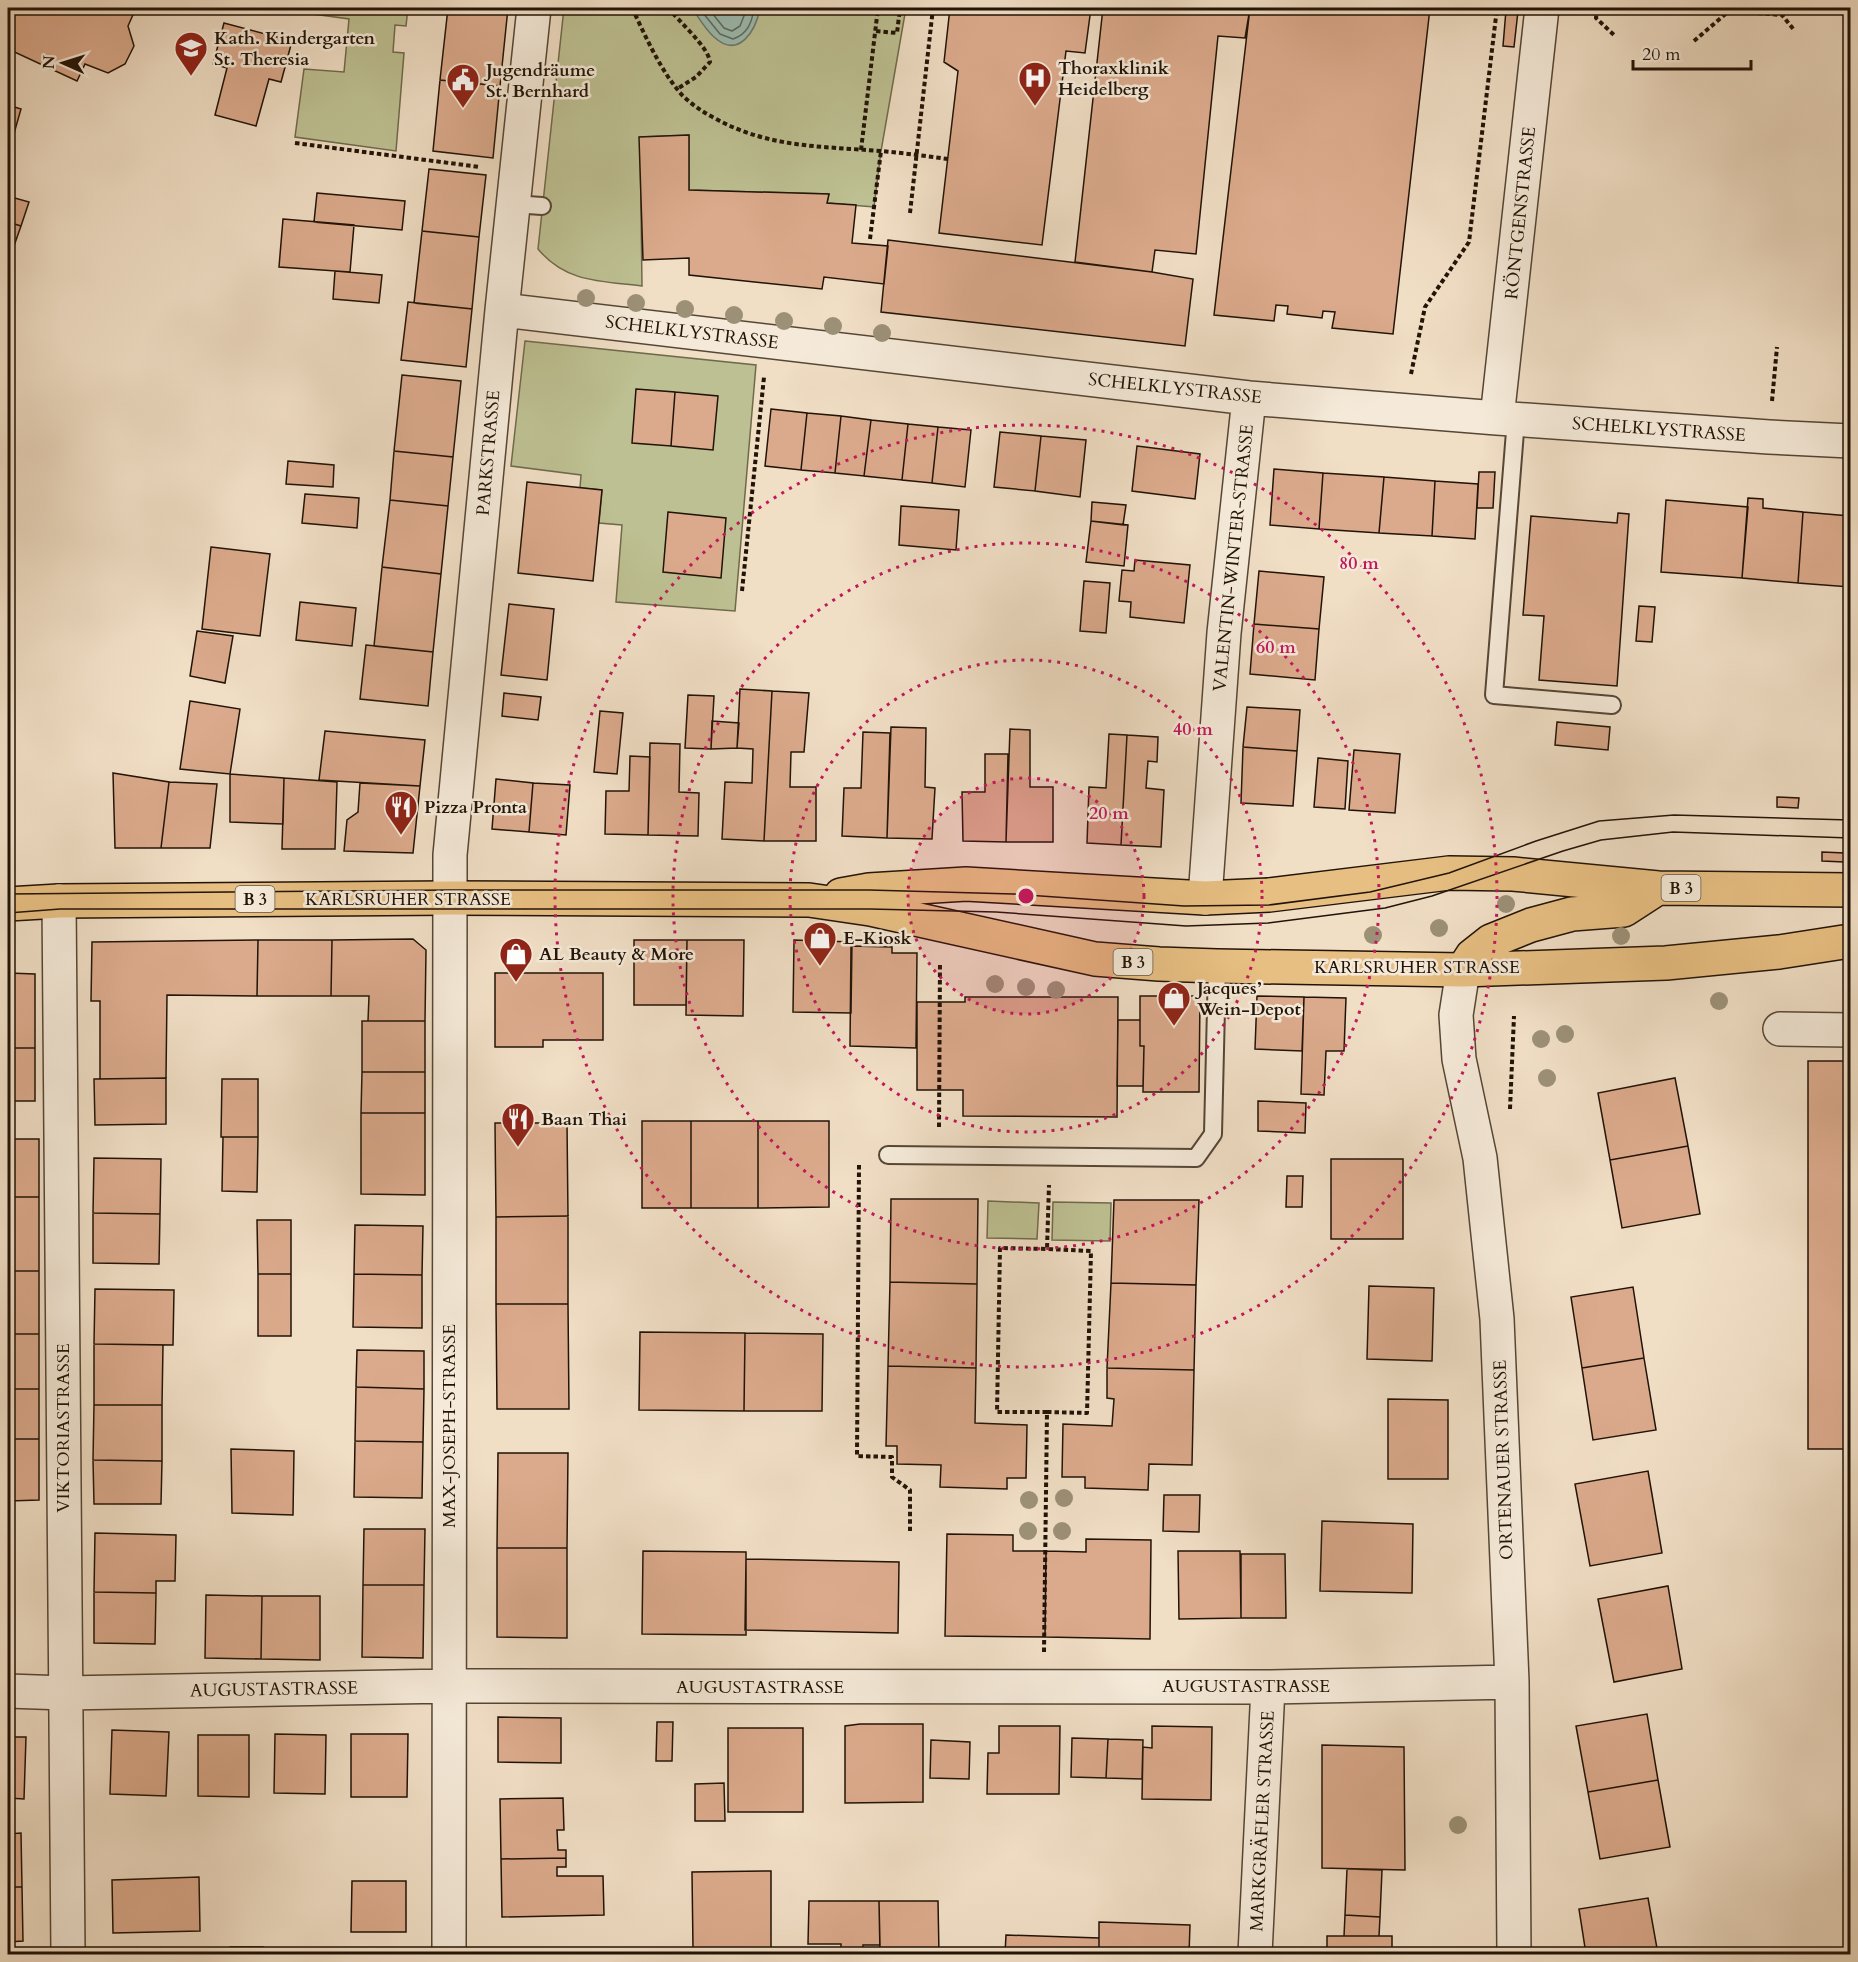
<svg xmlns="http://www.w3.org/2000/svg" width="1858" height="1962" font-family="Cardo,serif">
<rect width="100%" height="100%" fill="#f0dec5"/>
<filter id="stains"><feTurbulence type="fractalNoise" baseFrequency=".00333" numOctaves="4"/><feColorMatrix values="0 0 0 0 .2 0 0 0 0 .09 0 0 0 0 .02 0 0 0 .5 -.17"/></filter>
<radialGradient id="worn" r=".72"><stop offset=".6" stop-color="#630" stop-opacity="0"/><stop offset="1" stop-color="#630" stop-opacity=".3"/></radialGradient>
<!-- green -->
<path fill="#bdc092" stroke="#6f6a4c" stroke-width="1.5" d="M291,8H408L406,26L395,25L393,52L404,53L396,151L295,137L304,69L344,72L349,19L291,11Z
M564,8H906L881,151L874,207L827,203L829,194L689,190V135L640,137L642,286C602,281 566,283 538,249Z
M525,341L756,365L735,611L616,602L622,525L599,523L602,490L580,488L581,475L511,466Z
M988,1201L1039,1203L1037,1239L987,1238Z
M1053,1202L1111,1203L1110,1241L1052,1240Z"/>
<!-- water -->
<path fill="#9bbcb1" stroke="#6a786d" stroke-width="1.5" d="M692,8H760C756,30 739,60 714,37C705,29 699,18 692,8Z"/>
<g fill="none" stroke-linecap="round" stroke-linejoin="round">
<!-- shore -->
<path stroke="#5e685c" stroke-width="1.5" d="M699,8L720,34L733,39C748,34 752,22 754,8
M708,8L724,28L732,31L740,26L747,8"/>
</g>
<!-- building -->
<path fill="#dbaa8c" stroke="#211307" stroke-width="1.5" d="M8,8H136L128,26L134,46L125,64L108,73L85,64L77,81L8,49V39L10,33L8,32Z
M448,8H508L500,86L440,80Z
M950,8H1091L1085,53L1066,51L1042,245L939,233L958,71L944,62Z
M1103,8H1250L1245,38L1218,36L1196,254L1155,250L1152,272L1075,262Z
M1250,8H1430L1393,334L1332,328L1335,312L1323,311L1322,318L1287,314L1288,306L1276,305L1274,321L1214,315Z
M1506,10L1518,11L1514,47L1503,46Z
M224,23L292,41L281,82L269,79L256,126L215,115L227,68L213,64Z
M440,80L500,86L493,158L433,151Z
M8,105L21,109L9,151H8Z
M689,135V190L829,194L827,203L856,205L852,243L888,246L884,284L824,277L822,289L689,275V258L643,260L639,137Z
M429,169L486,175L479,237L422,231Z
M8,184L12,185L11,197L29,202L21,226L8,222Z
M317,193L405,201L402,230L314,222Z
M283,219L354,225L350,272L279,267Z
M8,222L21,226L8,263Z
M422,231L479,237L472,309L414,303Z
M888,240L1152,272L1193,279L1185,346L881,312Z
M335,271L382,275L379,303L333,299Z
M408,302L472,309L466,367L401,360Z
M402,375L461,381L453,457L394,451Z
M636,389L675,392L671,446L632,443Z
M675,392L718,396L713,450L671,446Z
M771,409L807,413L801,470L765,466Z
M807,413L841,416L835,473L801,470Z
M841,416L871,420L864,476L835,473Z
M871,420L908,424L902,480L864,476Z
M908,424L938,427L932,483L902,480Z
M938,427L971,430L965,487L932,483Z
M1000,432L1041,436L1035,491L994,487Z
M1041,436L1086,440L1080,497L1035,491Z
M1137,446L1200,454L1195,499L1132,491Z
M394,451L453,457L448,506L390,500Z
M288,461L334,465L333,487L286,484Z
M1274,469L1323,473L1319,529L1270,525Z
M1479,472H1495L1493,508H1477Z
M1323,473L1384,477L1379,533L1319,529Z
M1384,477L1435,481L1432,536L1379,533Z
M1435,481L1478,484L1475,539L1432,536Z
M527,482L602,490L593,581L518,573Z
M305,494L359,498L357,528L302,523Z
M1748,498L1763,499V508L1803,512L1798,583L1742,578Z
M390,500L448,506L441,574L382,567Z
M1666,500L1748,507L1742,578L1661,572Z
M1092,502L1126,505L1123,525L1091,521Z
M901,506L959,510L956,550L899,545Z
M668,512L726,518L721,578L663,572Z
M1803,512L1850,516V587L1798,583Z
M1618,513L1629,514L1617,686L1539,680L1544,616L1523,615L1531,516L1617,523Z
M1091,521L1128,525L1124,566L1086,562Z
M211,547L270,554L260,636L202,629Z
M1135,560L1190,565L1184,623L1130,617L1131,602L1119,601L1122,570L1134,571Z
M382,567L441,574L433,652L374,646Z
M1259,571L1324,577L1319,629L1254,624Z
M1084,581L1110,583L1106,633L1080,631Z
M300,602L356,608L352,646L296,640Z
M509,604L554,609L547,680L501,675Z
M1639,606L1655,607L1652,642L1636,641Z
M1254,624L1319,629L1315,680L1250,674Z
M197,631L233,636L225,683L190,676Z
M366,645L433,652L428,706L360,699Z
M740,689L772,691L764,841L722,839L725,782L752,783L753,749L737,748Z
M772,691L809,693L804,752H791L790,787H816V841H764Z
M504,693L541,697L538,720L502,716Z
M688,695L714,696L711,749L685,748Z
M190,701L240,709L230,774L180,769Z
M1247,707L1300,710L1297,751L1243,747Z
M600,711L623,713L617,774L594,772Z
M712,721L739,723L737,748L711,749Z
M1557,722L1610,727L1608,750L1555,745Z
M891,727L926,728L925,787L935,788L932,839L887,838Z
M1010,729L1030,730V787H1053V842H1006Z
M325,731L425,740L420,786L319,780Z
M863,732L890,733L887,838L842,836L844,788H861Z
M1109,734L1127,735L1121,845L1087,843L1089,787L1106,788Z
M1127,735L1158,737L1157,762L1148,761L1146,788L1164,790L1161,847L1121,845Z
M650,743L680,744L679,792L699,793L698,836L648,835Z
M1243,747L1297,751L1293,806L1241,803Z
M1354,750L1400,754L1395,813L1349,810Z
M985,754H1008L1006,842L963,841L962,792H985Z
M630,756L650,757L648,835L605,834L606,791H629Z
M1318,758L1348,761L1345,809L1314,807Z
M113,773L169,782L161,848H115Z
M230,774L284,778L283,824L230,822Z
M284,778L337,782L335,849H282Z
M496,779L533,783L529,832L492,829Z
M169,782L217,784L210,848H161Z
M360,783L420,786L413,853L344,851L347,820L358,812Z
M533,783L570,785L566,835L529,832Z
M1777,797L1799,798L1798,808L1777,807Z
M1822,852L1845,853L1844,862L1822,861Z
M413,939L426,950L425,1021H368L369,996H331L332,940Z
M258,940L257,996L167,995L166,1078L100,1079V1001H91L92,942Z
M258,940H332L331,996H257Z
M634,940H687L686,1005H634Z
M687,940H744L743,1016L686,1015Z
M794,940L852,942L851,1013L793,1012Z
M851,946L892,947V953H917L916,1048L850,1046Z
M8,973L35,974V1048H8Z
M495,973H603V1040H543V1047H495Z
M1140,996H1200L1199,1092H1143L1144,1046H1140Z
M1257,996L1304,997L1302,1051L1255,1049Z
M965,997H1118L1117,1117L963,1116V1090H917V1002H965Z
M1304,997L1346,998L1344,1051H1326L1324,1095L1301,1094Z
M1118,1020H1140V1046H1144L1143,1086H1117Z
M362,1021H425V1072H362Z
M8,1048H35V1101H8Z
M1808,1061H1850V1449H1808Z
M362,1072H425V1113H361Z
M166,1078V1124L95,1125L94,1079Z
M1675,1078L1688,1146L1610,1160L1598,1093Z
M222,1079H258V1137H221Z
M1258,1101L1306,1103L1305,1133L1258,1131Z
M361,1113H425V1195L361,1194Z
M642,1121H691V1208H642Z
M691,1121H758V1208H691Z
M758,1121H829V1207L758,1208Z
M495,1123H567L568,1216L496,1217Z
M223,1137H258L257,1192L222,1191Z
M8,1139H39V1197H8Z
M1688,1146L1700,1214L1622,1228L1610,1160Z
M94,1158L161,1159L160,1214L93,1213Z
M1331,1159H1403V1239H1331Z
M1287,1176H1303L1302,1207H1286Z
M8,1197H39V1271H8Z
M891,1199H978L977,1284L890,1282Z
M1114,1200H1199L1196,1285L1111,1283Z
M93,1213L160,1214L159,1264L93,1263Z
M568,1216V1304H496V1217Z
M257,1220H291V1274H258Z
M355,1225L423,1226L422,1275L354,1274Z
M8,1271H39V1334H8Z
M258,1274H291V1336H258Z
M354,1274L422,1275V1328L353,1327Z
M890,1282L977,1284L976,1368L888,1366Z
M1111,1283L1196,1285L1194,1370L1107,1368Z
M1369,1286L1434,1288L1432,1361L1367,1359Z
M1633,1287L1644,1358L1582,1368L1571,1297Z
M95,1289L174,1290L173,1345L94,1344Z
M496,1304H568L569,1409H497Z
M640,1332L745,1333L744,1411L639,1410Z
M745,1333L823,1334L822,1411H744Z
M8,1334H39V1389H8Z
M94,1344L163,1345L162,1405H94Z
M357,1350L424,1351V1389L356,1387Z
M1644,1358L1656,1430L1593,1440L1582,1368Z
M888,1366L976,1368L975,1423L1027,1425L1026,1478H1007V1489L940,1487L941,1465L897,1464V1446H886Z
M1107,1368L1194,1370L1192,1465L1149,1464L1148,1490L1085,1488V1477H1062L1063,1424L1112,1426L1114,1399L1107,1398Z
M356,1387L424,1389L423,1442L355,1441Z
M8,1389H39V1439H8Z
M1388,1399L1448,1400V1479H1388Z
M94,1405H162V1461L93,1460Z
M8,1439H39V1500L8,1501Z
M355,1441L423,1442L422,1498L354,1497Z
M231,1449L294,1451L293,1515L232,1513Z
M498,1453H568L567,1548H497Z
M93,1460L162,1461L161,1504H94Z
M1648,1471L1662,1553L1590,1566L1575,1484Z
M1164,1495H1200L1199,1532L1163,1531Z
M1322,1521L1413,1524L1412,1593L1320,1591Z
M364,1529H425L424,1585H363Z
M95,1533L176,1535L175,1581H156V1593L94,1592Z
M947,1534L1013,1535V1551H1046L1045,1637L945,1636Z
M1086,1539L1151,1540L1150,1639L1045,1637L1046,1551L1086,1552Z
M497,1548H567V1638L497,1637Z
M643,1551L746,1552V1635L642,1634Z
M1178,1551H1240L1241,1618L1179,1619Z
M1241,1554H1285L1286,1618H1241Z
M746,1559L899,1562L898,1633L745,1630Z
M363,1585H424L423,1658L362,1657Z
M1668,1586L1682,1669L1614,1682L1598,1599Z
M94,1592L156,1593L155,1644L94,1643Z
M206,1595L262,1596L261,1659L205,1658Z
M262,1596H320V1660L261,1659Z
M1647,1714L1658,1780L1588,1792L1576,1726Z
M498,1717L561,1718V1763L498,1762Z
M657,1722H673L672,1761H656Z
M860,1724H923V1802L845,1803V1726Z
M999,1726H1060L1059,1794H987L988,1753H999Z
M1152,1726L1212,1727L1211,1800L1142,1799L1143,1747L1152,1748Z
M728,1728H803V1812H728Z
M112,1730L169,1732L166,1796L110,1794Z
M275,1734L326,1735L325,1794L274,1793Z
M351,1734H408L407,1797H351Z
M198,1735H249V1797L198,1796Z
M8,1737H26L24,1799L8,1798Z
M1072,1738L1108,1739L1106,1778L1071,1777Z
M1108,1739L1143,1740L1142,1779L1106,1778Z
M931,1740L970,1742L969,1779L930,1778Z
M1322,1745L1404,1747L1405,1870L1322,1868Z
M1658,1780L1670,1847L1600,1859L1588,1792Z
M724,1783L725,1821H695V1784Z
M563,1798L564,1830H557L558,1850H566V1858L501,1859L500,1799Z
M21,1833L22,1887H8V1834Z
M566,1858V1867H557V1876H603L604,1915L502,1917L501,1859Z
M1347,1869L1382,1870L1380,1917L1345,1915Z
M771,1871V1948L693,1949L692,1872Z
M199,1877L200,1931L113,1933L112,1880Z
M352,1881H406V1932H351Z
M8,1887H22L23,1941L8,1942Z
M1648,1898L1658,1954H1586L1579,1909Z
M809,1901H879L880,1945H863V1954H841V1944H808Z
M879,1901H938L939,1954H880Z
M1345,1915L1380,1917L1379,1936H1344Z
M1099,1922L1190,1925L1189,1954H1099Z
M1006,1935L1099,1938V1954H1005Z
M1327,1936H1392V1954H1327Z
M230,1947H263V1954H230Z"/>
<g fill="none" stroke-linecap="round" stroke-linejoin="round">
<!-- service casing -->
<g stroke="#554636" stroke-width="20">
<path id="service" d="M513,204L542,206
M1516,419L1494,695L1612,705
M888,1155L1196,1158L1213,1134L1217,966"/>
</g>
<!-- minor casing -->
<g stroke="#554636" stroke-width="36">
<path id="minor" d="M502,310L1249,398L1497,418L1769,437L1850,441
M1497,418L1542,8
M1205,898L1224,633L1249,398
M59,901L68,1954
M1463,970L1456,1015L1459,1059L1480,1158L1497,1319L1512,1682L1514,1954
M1780,1029L1850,1030
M8,1691L65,1693L449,1686L1268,1687L1512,1682
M449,1954L450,855L502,310L534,8
M1255,1954L1268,1687"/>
</g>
<!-- primary casing -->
<g stroke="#211307" stroke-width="36">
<path id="primary" d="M841,895L869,890L966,884L1205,898L1269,895L1449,873L1513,874L1658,888L1850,890
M8,904L59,901L450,898L809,900L870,909L1095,959L1159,964L1217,966L1463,970L1666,963L1779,952L1850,941
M1463,970L1472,956L1491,941L1531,925L1572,914L1624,910L1658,888"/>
</g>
<!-- path -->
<path stroke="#211307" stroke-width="4" stroke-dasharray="4.5 3" stroke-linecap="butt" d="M632,8C646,37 660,70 682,95C692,105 703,112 716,119C770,148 820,146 880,151C903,153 926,156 948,159
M668,8C678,20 709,48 710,62L696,77L677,89
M1597,8L1596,18L1615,36
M876,31L897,33L900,8
M1694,41L1729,11L1782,15L1794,30
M295,143L480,167
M861,150L878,8
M910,213L933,8
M870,239L881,151
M1411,374L1425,307L1469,242L1497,8
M1772,401L1777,347
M742,591L764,377
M1510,1109L1514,1016
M939,1127L940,963
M859,1165L857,1456L892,1457V1477L910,1490V1531
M1047,1412L1087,1413L1091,1251L1047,1249
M1044,1652L1047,1412H997L1000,1248L1047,1249L1049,1185"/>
<!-- service -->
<use href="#service" stroke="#f5ead9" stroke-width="16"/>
<!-- minor -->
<use href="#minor" stroke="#f5ead9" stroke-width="33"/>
<!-- primary -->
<use href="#primary" stroke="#e8bf82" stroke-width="33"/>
<!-- tram -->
<path stroke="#211307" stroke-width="1.5" d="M8,894L450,890H869L1013,894L1184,906L1269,905L1370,892L1449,873L1536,841L1599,821L1674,815L1850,820
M8,913L60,909H870L996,912L1186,926L1268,923L1385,908L1432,896L1563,851L1601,840L1673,832L1850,838"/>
</g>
<!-- trees -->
<g fill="#9c9077">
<circle cx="586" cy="298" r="9"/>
<circle cx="636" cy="303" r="9"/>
<circle cx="685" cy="309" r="9"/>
<circle cx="734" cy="315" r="9"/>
<circle cx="784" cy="321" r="9"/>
<circle cx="833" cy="326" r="9"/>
<circle cx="882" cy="333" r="9"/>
<circle cx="1506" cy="904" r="9"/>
<circle cx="1439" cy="928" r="9"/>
<circle cx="1373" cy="935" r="9"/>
<circle cx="1621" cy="936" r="9"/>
<circle cx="995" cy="984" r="9"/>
<circle cx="1026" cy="987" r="9"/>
<circle cx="1056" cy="990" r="9"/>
<circle cx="1719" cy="1001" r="9"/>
<circle cx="1565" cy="1034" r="9"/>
<circle cx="1541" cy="1039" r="9"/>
<circle cx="1547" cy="1078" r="9"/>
<circle cx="1064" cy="1498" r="9"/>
<circle cx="1029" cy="1500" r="9"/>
<circle cx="1028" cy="1531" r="9"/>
<circle cx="1062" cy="1531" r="9"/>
<circle cx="1458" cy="1825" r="9"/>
</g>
<!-- distance rings -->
<circle cx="1026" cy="896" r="118" fill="#c2185b" fill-opacity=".12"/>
<g fill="none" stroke="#c2185b" stroke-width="3" stroke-dasharray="3 6">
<circle cx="1026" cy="896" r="118"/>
<circle cx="1026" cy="896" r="236"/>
<circle cx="1026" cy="896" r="353"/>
<circle cx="1026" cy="896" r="471"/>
</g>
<!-- icons -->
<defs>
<g id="school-pin" transform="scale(1.725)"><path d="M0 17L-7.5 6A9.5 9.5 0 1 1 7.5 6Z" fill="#8f2418" stroke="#f5ead9"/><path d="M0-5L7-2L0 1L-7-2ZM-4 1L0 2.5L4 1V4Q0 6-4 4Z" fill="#fff"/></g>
<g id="hospital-pin" transform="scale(1.725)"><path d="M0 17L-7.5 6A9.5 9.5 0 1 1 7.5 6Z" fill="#8f2418" stroke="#f5ead9"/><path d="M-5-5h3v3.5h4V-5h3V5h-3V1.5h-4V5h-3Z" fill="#fff"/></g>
<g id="civic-pin" transform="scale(1.725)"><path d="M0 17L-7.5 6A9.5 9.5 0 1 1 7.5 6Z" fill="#8f2418" stroke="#f5ead9"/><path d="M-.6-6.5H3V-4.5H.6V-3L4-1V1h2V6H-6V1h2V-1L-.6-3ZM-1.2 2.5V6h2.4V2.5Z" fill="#fff"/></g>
<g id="restaurant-pin" transform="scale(1.725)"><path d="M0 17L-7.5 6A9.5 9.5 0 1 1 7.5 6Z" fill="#8f2418" stroke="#f5ead9"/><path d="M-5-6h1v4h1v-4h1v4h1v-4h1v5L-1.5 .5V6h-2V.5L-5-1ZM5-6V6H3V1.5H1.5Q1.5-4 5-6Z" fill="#fff"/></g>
<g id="shop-pin" transform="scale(1.725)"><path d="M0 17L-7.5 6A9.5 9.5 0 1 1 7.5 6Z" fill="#8f2418" stroke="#f5ead9"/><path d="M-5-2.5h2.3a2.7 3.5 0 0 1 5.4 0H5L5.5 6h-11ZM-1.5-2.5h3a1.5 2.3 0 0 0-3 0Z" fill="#fff"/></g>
</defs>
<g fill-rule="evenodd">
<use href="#school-pin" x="191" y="48"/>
<use href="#hospital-pin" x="1035" y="78"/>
<use href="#civic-pin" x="463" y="80"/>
<use href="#restaurant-pin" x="401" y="807"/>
<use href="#shop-pin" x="820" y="938"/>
<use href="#shop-pin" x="516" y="954"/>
<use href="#shop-pin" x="1174" y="998"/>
<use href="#restaurant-pin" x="518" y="1119"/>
</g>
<g text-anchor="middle" stroke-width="5" stroke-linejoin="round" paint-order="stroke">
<!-- shield labels -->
<g fill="#f5ead9" stroke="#615446" stroke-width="1.5">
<rect x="1661.5" y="875" width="39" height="26" rx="4.5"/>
<rect x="235.5" y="886" width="39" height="26" rx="4.5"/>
<rect x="1113.5" y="949" width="39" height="26" rx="4.5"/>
</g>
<g font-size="16" font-weight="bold" fill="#211307">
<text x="1681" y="894">B 3</text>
<text x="255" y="905">B 3</text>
<text x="1133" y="968">B 3</text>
</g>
<!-- poi labels -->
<g font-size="18" font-weight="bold" fill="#211307" stroke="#f5ead9" text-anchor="start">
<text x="214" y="44">Kath. Kindergarten<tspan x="214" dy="21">St. Theresia</tspan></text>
<text x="1058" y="74">Thoraxklinik<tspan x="1058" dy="21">Heidelberg</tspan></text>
<text x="486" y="76">Jugendräume<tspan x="486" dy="21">St. Bernhard</tspan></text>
<text x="424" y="813">Pizza Pronta</text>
<text x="843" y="944">E-Kiosk</text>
<text x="539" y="960">AL Beauty &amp; More</text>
<text x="1197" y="994">Jacques’<tspan x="1197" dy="21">Wein-Depot</tspan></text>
<text x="541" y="1125">Baan Thai</text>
</g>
<!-- street labels -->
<g font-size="18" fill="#211307" stroke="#f5ead9">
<text transform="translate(1520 213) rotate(-84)" y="6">RÖNTGENSTRASSE</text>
<text transform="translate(692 332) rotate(7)" y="6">SCHELKLYSTRASSE</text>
<text transform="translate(1175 388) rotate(6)" y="6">SCHELKLYSTRASSE</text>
<text transform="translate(1659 429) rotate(4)" y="6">SCHELKLYSTRASSE</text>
<text transform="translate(488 453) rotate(-85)" y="6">PARKSTRASSE</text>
<text transform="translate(1233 558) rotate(-84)" y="6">VALENTIN-WINTER-STRASSE</text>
<text x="408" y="905">KARLSRUHER STRASSE</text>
<text x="1417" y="973">KARLSRUHER STRASSE</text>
<text transform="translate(449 1426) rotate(-90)" y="6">MAX-JOSEPH-STRASSE</text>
<text transform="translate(63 1428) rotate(-90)" y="6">VIKTORIASTRASSE</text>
<text transform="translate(1503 1460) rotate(-92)" y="6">ORTENAUER STRASSE</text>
<text x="1246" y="1692">AUGUSTASTRASSE</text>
<text x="760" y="1693">AUGUSTASTRASSE</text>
<text transform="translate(274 1689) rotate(-1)" y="6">AUGUSTASTRASSE</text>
<text transform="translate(1262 1821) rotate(-87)" y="6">MARKGRÄFLER STRASSE</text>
</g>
</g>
<circle cx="1026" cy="896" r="9" fill="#c2185b" stroke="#f5ead9" stroke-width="3"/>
<g font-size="18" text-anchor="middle" font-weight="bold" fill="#c2185b" stroke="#f5ead9" stroke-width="5" stroke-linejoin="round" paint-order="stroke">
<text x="1359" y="569">80 m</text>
<text x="1276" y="653">60 m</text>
<text x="1193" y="735">40 m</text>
<text x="1109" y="819">20 m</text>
</g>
<!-- margin -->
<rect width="1858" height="1962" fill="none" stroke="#f0dec5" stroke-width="30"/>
<rect x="9" y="9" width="1840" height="1944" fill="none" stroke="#211307" stroke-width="3"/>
<rect x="15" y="15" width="1828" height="1932" fill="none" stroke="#211307" stroke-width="1.5"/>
<!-- north arrow -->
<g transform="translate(63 63) rotate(273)" stroke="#f5ead9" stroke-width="4.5" paint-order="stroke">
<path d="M0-4.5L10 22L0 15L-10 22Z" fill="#211307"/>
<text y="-9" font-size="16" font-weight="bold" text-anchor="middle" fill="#211307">N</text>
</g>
<!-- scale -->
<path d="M1633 60v9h118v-9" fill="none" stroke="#211307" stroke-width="3"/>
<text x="1642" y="60" font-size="18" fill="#211307" stroke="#f5ead9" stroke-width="4.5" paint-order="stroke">20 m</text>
<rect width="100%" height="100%" filter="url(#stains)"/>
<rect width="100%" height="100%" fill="url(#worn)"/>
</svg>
